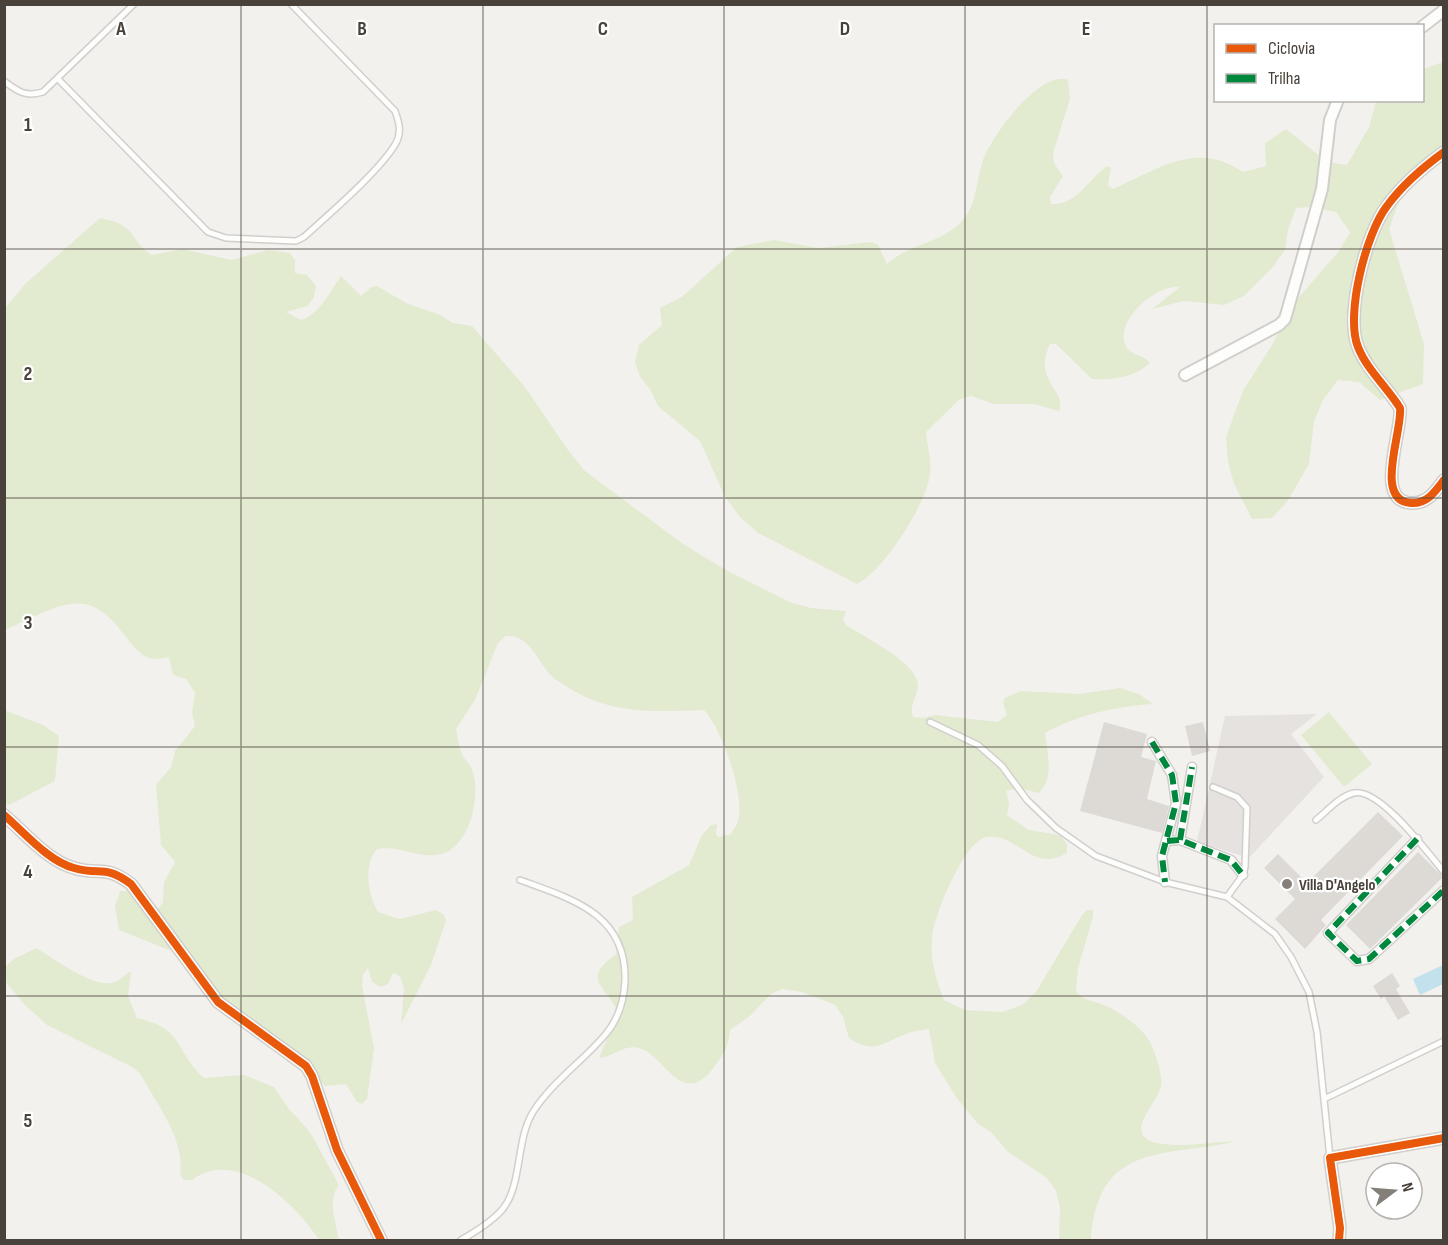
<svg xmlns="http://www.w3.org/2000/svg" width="1448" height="1245" font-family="'Sofia Sans Condensed',sans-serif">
<rect width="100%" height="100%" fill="#f3f1ee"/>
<!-- green -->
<path fill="#e2ebd0" d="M1443,62V155L1405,185L1389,229L1424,344L1423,384L1380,400L1359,382L1338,380L1323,400L1314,422L1309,464L1287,502L1272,518L1252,519L1234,484L1228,462L1226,438L1235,412L1244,389L1272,345L1293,304L1339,251L1350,232L1336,212L1311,207L1296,208L1288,230L1285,250L1272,268L1244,296L1224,305L1184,301L1152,309L1180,287C1157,284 1116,319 1125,344C1130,357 1144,354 1150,363C1133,378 1114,380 1092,379L1056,344H1050C1032,380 1067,390 1059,411L1034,404H994L971,396L959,400L926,432C927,445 932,461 930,474C927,503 883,572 857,584L758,533L741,518L725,497L700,441L658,406L650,389L640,377L635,362L639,345L662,325L660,308L683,296L737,247L774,240L819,248L871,242L878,245L887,264C909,243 939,245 962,221C977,205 976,180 983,160C991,137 1040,69 1068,80L1070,99L1053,153L1054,163L1063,176L1050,197L1051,204C1078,205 1087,180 1107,166L1111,168L1108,186L1113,189C1158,169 1197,140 1243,172L1266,166L1265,143L1286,129L1327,162L1347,165L1369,127L1375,105L1379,101L1422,100L1423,69Z
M100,218C140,225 127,240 152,255L182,249L232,260L268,250L290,253L295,260V273L307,275L316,286L314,297L308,306L286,312L301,320C320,314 330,291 341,276L361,296L371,287L377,286L408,304L438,314L453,323L472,326L525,387L568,450L585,471L683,544L726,570L792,603L811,608L846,611L843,620L846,625C864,637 920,664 918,686C917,698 909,705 913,717L923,718L935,715L998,722L1007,715L1003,703L1005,698L1021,691L1079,694L1120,688L1139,694L1153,704C1114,707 1080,714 1045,733C1047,752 1055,778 1039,793L1019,788L1006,791L1009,803L1007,815L1029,830L1060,835L1067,844V853C1031,874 1019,833 987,837C965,839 933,917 932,938C930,960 936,980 944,1000L965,1010L1002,1012L1022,1005L1036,992L1082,915L1087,910H1093V917L1078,968L1076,991C1085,1002 1092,1000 1104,1005C1120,1012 1141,1026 1150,1042C1155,1051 1163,1076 1161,1086C1156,1107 1118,1138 1163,1144C1186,1147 1213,1142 1236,1141C1187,1155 1120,1143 1099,1200C1094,1214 1091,1225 1091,1240H1059L1060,1208L1056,1191L1047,1178L1008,1152L991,1132L978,1124L956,1097L935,1063L929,1029C922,1030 913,1031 906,1034C882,1043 874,1055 849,1038L843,1017L835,1005L802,992L782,989L771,994L750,1016L730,1030C729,1048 722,1057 711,1071C680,1107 665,1055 639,1048C623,1044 614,1057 599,1058L618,1013C606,984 580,981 616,954L619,927L633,920L632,897L689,865L702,835L711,825L717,824L716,834L718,837L731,834C734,829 738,823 739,817C743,791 722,729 704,710C644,712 606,715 555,679C538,666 532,634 506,636L498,643L475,700L456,729C458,737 459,748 463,756C465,760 469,763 471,767C483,793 470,852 436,855C415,857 398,845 377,849C363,865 368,895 378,912L399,919L436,910L444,915L446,921L431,965L401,1024L404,989L400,976L393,973L388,984L380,987L372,982L368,968L363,974L362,985L374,1049L367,1099L362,1104L357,1102L346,1084L325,1086L297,1057L188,971L184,956L119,930L115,906L120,891H127L152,909L159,908L163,902L164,882L175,862L161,845L156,785L171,767L175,751L195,726L192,712L195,693L186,679L173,675L169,657C165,658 160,659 155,659C127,658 116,597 70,604C50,607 23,622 5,630V308L26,283Z
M4,710L43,725L59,736L55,781L9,805L4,804Z
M1329,712L1372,764L1344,787L1301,735Z
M37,948C52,958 93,987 111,983C118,982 125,975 131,971L128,996L137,1018C186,1029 174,1051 204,1078L244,1075L274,1087L289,1109L310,1132L339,1185C327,1199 336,1223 339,1240H319C296,1204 236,1146 192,1180H184L180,1174C185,1139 157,1105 141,1075L134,1068L47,1025L25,1005L5,981V967L15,958Z"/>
<!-- parking -->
<path fill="#e5e2df" d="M1317,714L1291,734L1324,777L1249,858L1197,842L1225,716Z"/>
<!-- water -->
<path fill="#c3e0ed" d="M1443,965V984L1420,995L1413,979Z"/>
<!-- building -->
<path fill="#dddad6" d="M1104,722L1147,734L1141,757L1156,761L1147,799L1169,806L1162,833L1080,811Z
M1203,722L1210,751L1192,756L1185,726Z
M1378,812L1403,836L1321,920L1326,925L1305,949L1275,919L1295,899L1264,868L1278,854L1307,883Z
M1418,852L1443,877L1370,949L1346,925Z
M1392,973L1400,986L1396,989L1410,1013L1398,1020L1384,996L1381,999L1373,986Z"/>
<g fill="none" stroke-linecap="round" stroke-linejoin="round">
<!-- service casing -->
<g stroke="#d1cfcc" stroke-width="8">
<path id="service" d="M58,79L208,232L226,238L296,241L304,237C329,214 380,171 396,143C402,132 399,122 395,111L291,4
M4,81C18,92 26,97 43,92L134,4
M930,722L978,745L1002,766L1027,800L1056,828L1096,856L1165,882L1227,897L1275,934L1291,957L1309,992L1317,1032L1330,1158
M1213,787L1237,797L1247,808L1245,867L1243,875L1227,897
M1316,820C1327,811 1340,796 1354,793C1379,787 1428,853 1444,872
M1324,1099L1444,1041
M461,1240C475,1232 490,1223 501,1211C523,1187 515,1141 533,1112C551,1083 583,1061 605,1035C618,1020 624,1000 625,981C627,914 572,899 520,880"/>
</g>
<!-- pedestrian casing -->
<g stroke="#d1cfcc" stroke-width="11">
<path id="pedestrian" d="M1152,742L1172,775L1176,803L1162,856L1165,882
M1417,839L1328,933L1357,961L1369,959L1444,890
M1180,840L1192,767
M1167,841L1180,840L1231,860L1243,875"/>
</g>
<!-- minor casing -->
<g stroke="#d1cfcc" stroke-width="14">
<path id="minor" d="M1422,27L1444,10
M1444,152C1422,168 1403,184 1387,206C1366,233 1345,315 1358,347C1367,370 1387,387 1400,408C1403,430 1373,501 1411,503C1427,504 1435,492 1444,480
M1185,375L1279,325L1285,319L1322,189L1330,120L1338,100
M4,815C25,833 48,861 74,868C101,876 104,864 131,884L218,1002L306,1066L312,1076L337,1150L381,1240
M1339,1240L1340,1228L1330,1158L1444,1138"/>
</g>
<!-- service -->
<use href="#service" stroke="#fdfdfc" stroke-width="5"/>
<!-- pedestrian -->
<use href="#pedestrian" stroke="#fdfdfc" stroke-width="8"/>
<!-- minor -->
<use href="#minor" stroke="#fdfdfc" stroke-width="10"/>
<!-- quiet -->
<path stroke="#00873e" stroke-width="6" stroke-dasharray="12 6" stroke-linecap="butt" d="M1152,742L1172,775L1176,803L1162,856L1165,882
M1417,839L1328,933L1357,961L1369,959L1444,890
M1180,840L1192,767
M1167,841L1180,840L1231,860L1243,875"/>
<!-- cycleway casing -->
<g stroke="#fff" stroke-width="11">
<path id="cycleway" d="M1444,152C1422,168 1403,184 1387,206C1366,233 1345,315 1358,347C1367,370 1387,387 1400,408C1403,430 1373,501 1411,503C1427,504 1435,492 1444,480
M4,815C25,833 48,861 74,868C101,876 104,864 131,884L218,1002L306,1066L312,1076L337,1150L381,1240
M1339,1240L1340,1228L1330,1158L1444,1138"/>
</g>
<!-- cycleway -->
<use href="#cycleway" stroke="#e8590c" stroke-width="8"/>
</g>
<!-- grid -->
<path fill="none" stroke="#49423a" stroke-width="1.5" stroke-opacity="0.55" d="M241,4V1240M483,4V1240M724,4V1240M965,4V1240M1207,4V1240M4,249H1444M4,498H1444M4,747H1444M4,996H1444"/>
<!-- markers -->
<circle fill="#847f79" stroke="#fff" stroke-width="2" cx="1287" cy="884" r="6"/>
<g text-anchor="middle" stroke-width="4.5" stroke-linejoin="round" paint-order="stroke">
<!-- poi labels -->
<g font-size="16" font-weight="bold" fill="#49423a" stroke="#fff" text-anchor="start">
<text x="1299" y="890">Villa D'Angelo</text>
</g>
</g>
<g font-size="20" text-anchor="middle" font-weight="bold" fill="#49423a" stroke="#fff" stroke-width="4.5" stroke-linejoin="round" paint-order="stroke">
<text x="121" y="35">A</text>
<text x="362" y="35">B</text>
<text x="603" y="35">C</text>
<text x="845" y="35">D</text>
<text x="1086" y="35">E</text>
<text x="28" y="131">1</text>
<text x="28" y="380">2</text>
<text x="28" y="629">3</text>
<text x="28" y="878">4</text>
<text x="28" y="1127">5</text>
</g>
<!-- border -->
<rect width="1448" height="1245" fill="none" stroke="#49423a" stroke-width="12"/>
<!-- legend -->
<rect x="1214" y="24" width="210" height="78" fill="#ffffff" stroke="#b6b3b0" stroke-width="1.5"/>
<rect x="1226" y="44" width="30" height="9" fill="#e8590c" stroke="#b6b3b0" stroke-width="1.5"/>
<text x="1268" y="54" font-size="18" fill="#49423a">Ciclovia</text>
<rect x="1226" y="74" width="30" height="9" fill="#00873e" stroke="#b6b3b0" stroke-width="1.5"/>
<text x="1268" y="84" font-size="18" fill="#49423a">Trilha</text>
<!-- north arrow -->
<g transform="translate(1394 1191) rotate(74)"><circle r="28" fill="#ffffff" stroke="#b6b3b0" stroke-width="1.5"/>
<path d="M0-4.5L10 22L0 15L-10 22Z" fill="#847f79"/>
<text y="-9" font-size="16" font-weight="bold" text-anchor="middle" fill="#49423a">N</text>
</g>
</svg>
